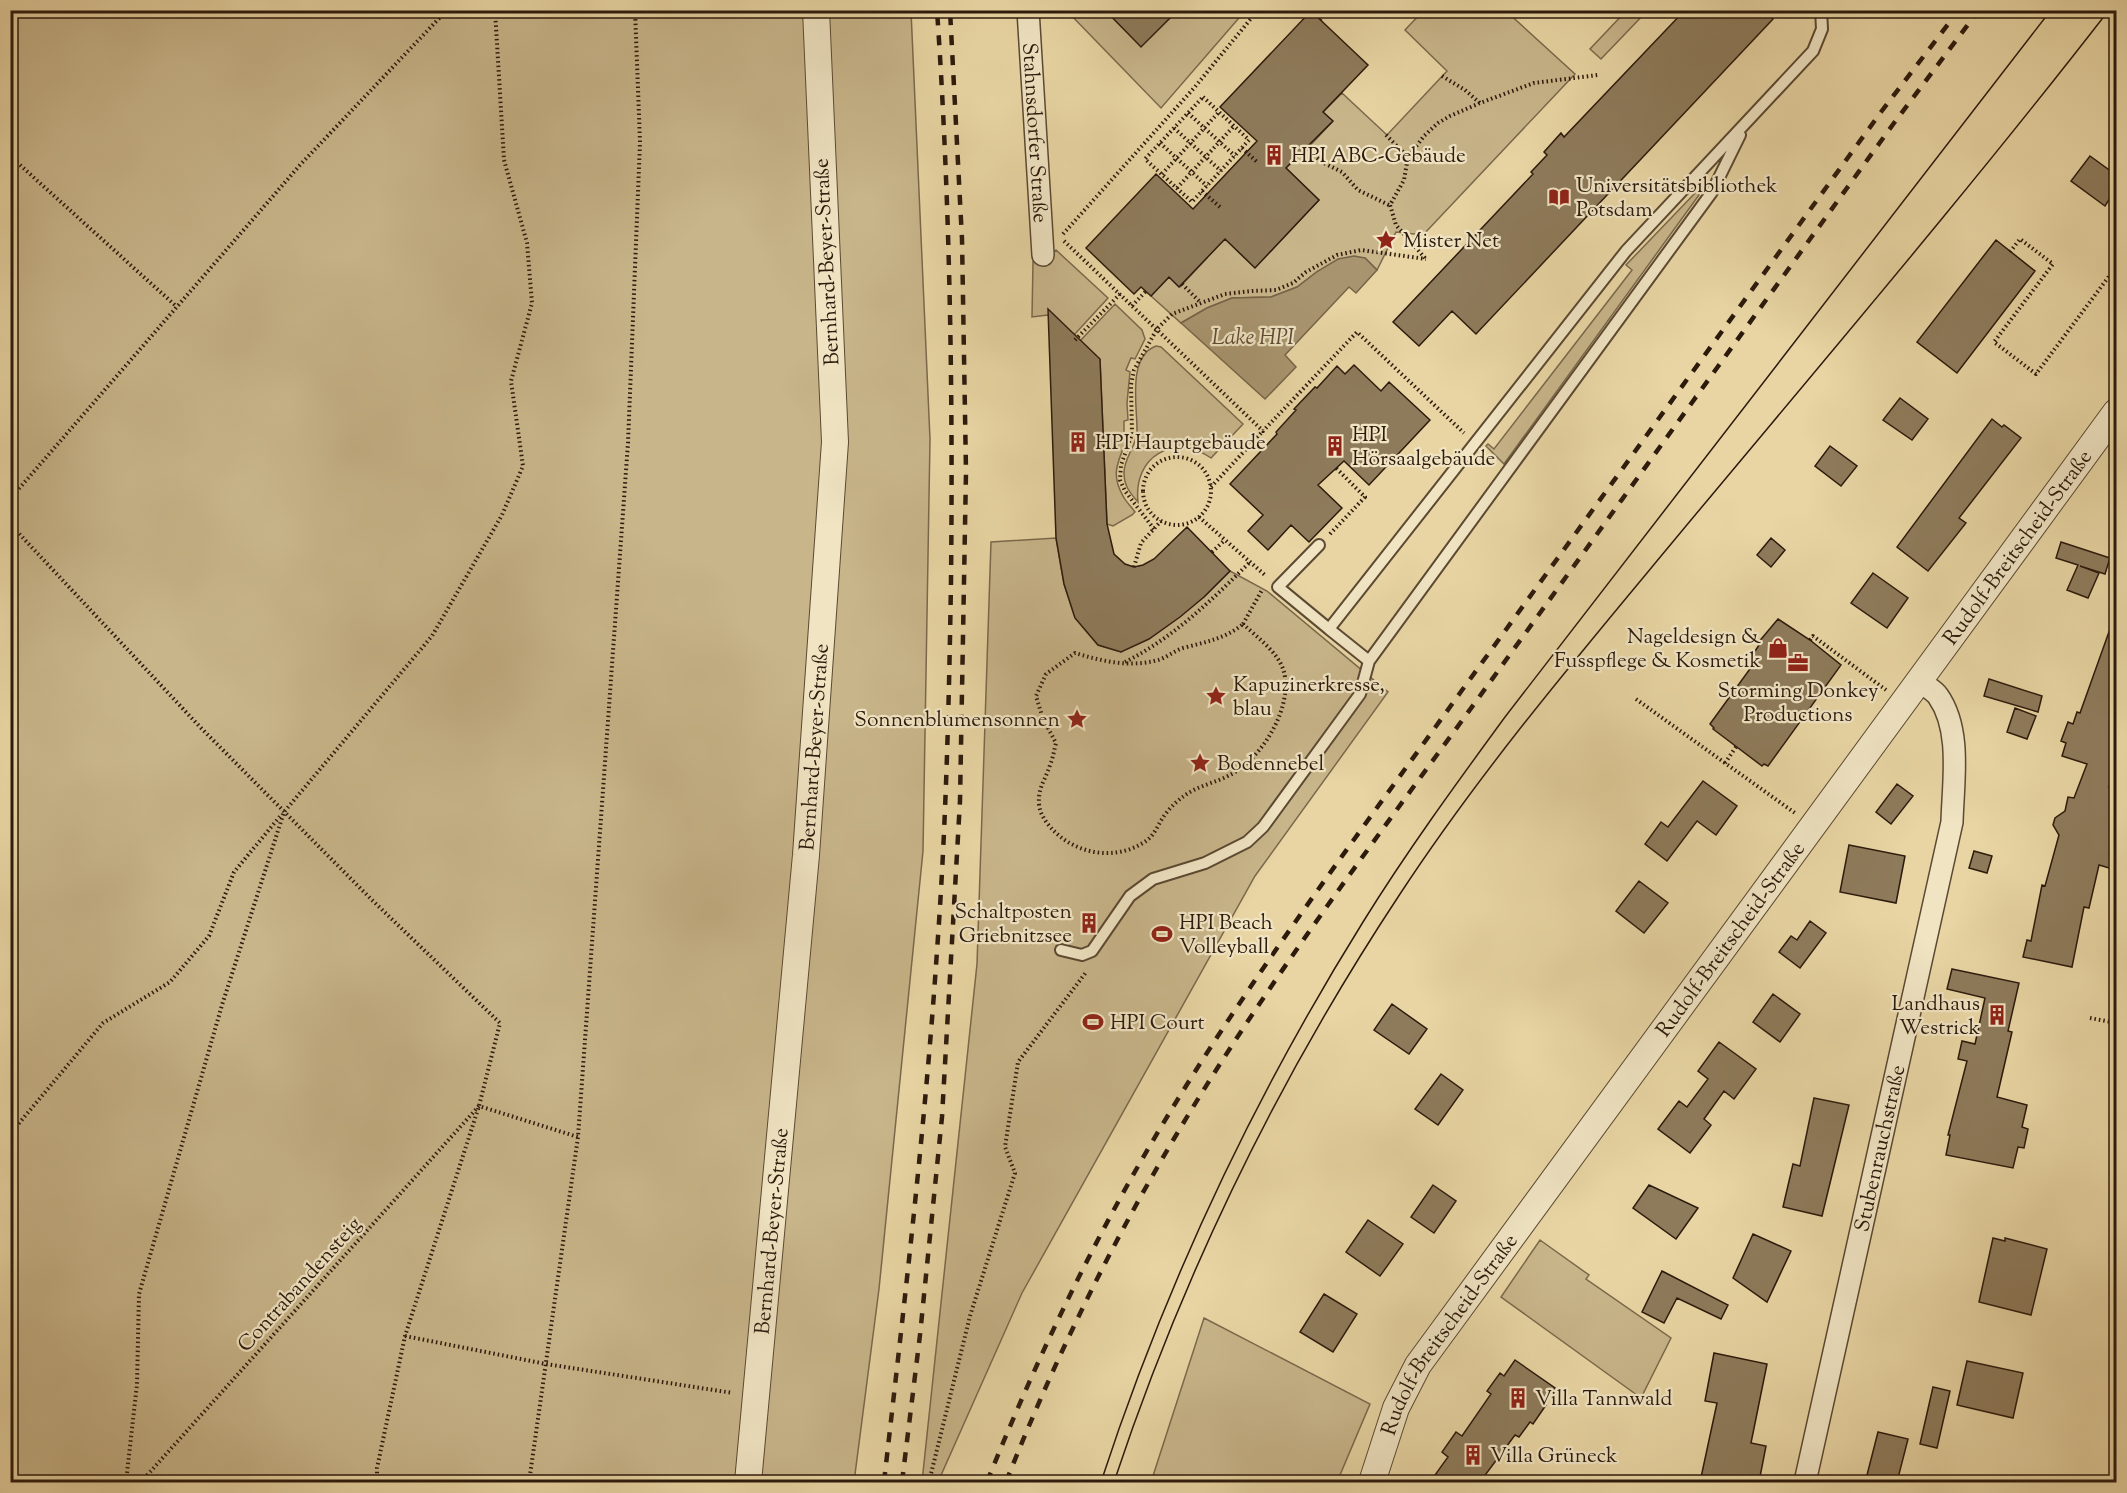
<svg xmlns="http://www.w3.org/2000/svg" width="2127" height="1493" font-family="'Sorts Mill Goudy',serif">
<rect width="100%" height="100%" fill="#e8d5a3"/>
<filter id="stains"><feTurbulence type="fractalNoise" baseFrequency=".00333" numOctaves="4"/><feColorMatrix values="0 0 0 0 .2 0 0 0 0 .09 0 0 0 0 .02 0 0 0 .5 -.17"/></filter>
<radialGradient id="worn" r=".72"><stop offset=".6" stop-color="#630" stop-opacity="0"/><stop offset="1" stop-color="#630" stop-opacity=".3"/></radialGradient>
<!-- green -->
<path fill="#c8b58a" stroke="#7a684c" stroke-width="1.5" d="M10,11H911L930,439L923,851L879,1289L854,1482H11Z
M1067,11H1101L1106,15L1108,13L1141,46L1176,12L1179,14L1182,11H1245L1161,108Z
M1423,11H1506L1575,74L1423,235L1396,232L1377,270L1365,258L1318,271L1297,287L1271,297L1232,298L1207,308L1181,323L1151,296L1169,277L1180,287L1207,258L1214,228L1255,267L1319,200L1278,161L1295,142L1305,151L1307,149L1332,122L1323,112L1342,93L1387,135L1447,71L1405,30Z
M1626,11H1647L1601,59L1590,49Z
M1697,191L1699,195L1504,464L1486,446L1488,444L1494,449L1632,270L1626,265Z
M1056,250L1108,298L1074,335L1050,312L1048,315L1032,317L1033,261H1045Z
M1115,304L1142,330L1145,339L1135,359L1131,358L1126,370L1130,372L1127,403L1128,420L1124,421V436H1128C1120,459 1109,472 1123,496C1126,502 1131,506 1135,512L1132,515L1113,526L1107,524L1100,360L1080,341Z
M1156,346L1161,347L1243,424L1211,458C1174,433 1133,456 1138,502C1130,493 1124,486 1124,473C1124,458 1135,448 1137,433C1138,410 1126,357 1156,346Z
M1056,538L1064,584L1075,618L1098,645L1121,652L1204,597L1230,571L1267,591L1388,692L1255,876L1022,1293L938,1482H922L977,964L991,542Z
M1540,1240L1589,1275L1586,1279L1671,1338L1641,1398L1501,1297Z
M1204,1318L1370,1404L1337,1482H1151Z"/>
<!-- water -->
<path fill="#a89570" stroke="#766448" stroke-width="1.5" d="M1354,256L1365,258L1377,270L1356,293L1349,287L1285,355L1296,367L1265,399L1181,323L1207,308L1232,298L1271,297L1297,287L1318,271L1338,259Z"/>
<!-- building -->
<path fill="#8e7b5b" stroke="#2c1a0d" stroke-width="1.5" d="M1105,10H1178L1141,47Z
M1685,10H1763L1773,19L1476,334L1452,311L1419,346L1393,322L1533,174L1531,172L1547,155L1544,152L1561,133L1564,137Z
M1311,11L1368,65L1323,112L1333,121L1286,168L1319,200L1255,268L1225,239L1179,287L1169,277L1151,296L1141,287L1134,294L1086,248L1156,174L1193,209L1257,141L1220,107Z
M2090,156L2116,175V189L2105,206L2071,181Z
M1996,240L2035,271L1957,373L1917,342Z
M1048,309L1100,359L1107,524L1114,554L1125,564L1134,567L1143,565L1154,559L1187,527L1230,571L1204,597L1180,617L1149,639L1121,652L1098,645L1075,618L1064,584L1056,538Z
M1354,365L1381,391L1389,382L1430,420L1369,485L1344,461L1318,485L1342,508L1309,542L1291,525L1268,550L1248,531L1263,515L1230,484L1277,434L1276,432L1296,410L1294,409L1315,387L1317,388L1337,366L1345,374Z
M1900,398L1928,419L1912,440L1883,420Z
M1992,419L2002,427L2004,425L2021,438L1959,518L1966,523L1928,571L1897,547Z
M1830,446L1857,466L1841,486L1815,466Z
M1771,538L1785,550L1771,567L1757,555Z
M2061,542L2110,558L2105,574L2080,566L2099,573L2088,598L2067,590L2078,565L2056,558Z
M1873,573L1908,598L1887,628L1851,603Z
M2115,615H2116V767L2109,787L2116,790V870L2099,865L2089,908L2084,907L2072,967L2023,957L2027,940L2031,941L2042,885L2045,886L2059,835L2053,825L2055,818L2065,811L2068,797L2074,798L2087,764L2062,756L2066,743L2061,741L2068,722L2073,724L2077,712L2080,713Z
M1778,619L1810,640L1841,665L1768,766L1764,764L1762,766L1713,729L1714,728L1710,724L1755,662L1750,659L1759,645L1757,644Z
M1989,679L2042,696L2038,712L1984,696Z
M2015,708L2036,716L2027,739L2007,732Z
M1703,781L1737,806L1716,835L1697,821L1667,861L1645,844L1661,822L1668,827Z
M1897,784L1913,796L1891,824L1876,812Z
M1849,845L1905,856L1896,903L1840,892Z
M1974,851L1992,856L1987,873L1969,868Z
M1639,881L1668,903L1644,933L1616,911Z
M1810,921L1826,933L1800,968L1779,952L1791,936L1797,940Z
M1952,969L2019,983L2008,1031L2012,1032L1997,1097L2027,1105L2022,1127L2028,1129L2024,1148L2018,1147L2013,1168L1946,1155L1950,1135H1948L1967,1061L1958,1059L1962,1041L1975,1044L1985,998L1947,989Z
M1773,994L1800,1014L1780,1042L1753,1022Z
M1392,1004L1427,1029L1409,1054L1374,1030Z
M1719,1042L1756,1069L1734,1099L1724,1091L1704,1119L1711,1125L1690,1153L1658,1129L1679,1101L1687,1107L1708,1079L1698,1071Z
M1441,1074L1463,1090L1438,1125L1415,1109Z
M1814,1098L1849,1105L1822,1216L1783,1207L1793,1164L1800,1166Z
M1433,1185L1456,1201L1434,1233L1411,1217Z
M1649,1185L1698,1208L1676,1239L1633,1208Z
M1368,1220L1403,1244L1380,1276L1346,1252Z
M1753,1234L1791,1251L1767,1302L1733,1278Z
M1993,1238L2005,1241V1238L2047,1249L2031,1315L1979,1302Z
M1662,1271L1728,1305L1721,1319L1677,1298L1664,1323L1642,1312Z
M1324,1294L1357,1314L1333,1352L1300,1332Z
M1714,1353L1767,1364L1751,1443L1766,1446L1759,1482H1700L1717,1403L1705,1401Z
M1515,1360L1555,1388L1544,1403L1546,1405L1533,1424L1530,1422L1519,1437L1515,1435L1480,1482H1430L1448,1457L1442,1452L1456,1432L1462,1436L1491,1394L1487,1391L1500,1373L1504,1376Z
M1967,1361L2023,1373L2013,1418L1957,1405Z
M1933,1387L1950,1391L1937,1448L1920,1444Z
M1878,1432L1908,1439L1897,1482H1883L1866,1479Z"/>
<g fill="none" stroke-linecap="round" stroke-linejoin="round">
<!-- service casing -->
<g stroke="#5b4932" stroke-width="14">
<path id="service" d="M1319,545L1278,587L1329,629L1626,251L1813,51L1822,29L1821,10
M1329,629L1369,661L1712,192L1740,135
M1061,950L1082,955L1092,951L1130,896L1153,879L1205,863L1247,842L1263,827L1360,694L1369,661"/>
</g>
<!-- minor casing -->
<g stroke="#5b4932" stroke-width="24">
<g id="minor">
<path id="s1" d="M1028,10L1043,255"/>
<path id="s2" d="M1805,1482L1952,822C1953,782 1962,730 1938,696C1934,690 1925,686 1919,681"/>
</g>
</g>
<!-- tertiary casing -->
<g stroke="#5b4932" stroke-width="28">
<g id="tertiary">
<path id="s3" d="M748,1482L806,855L835,442L816,10"/>
<path id="s4" d="M1372,1482L1396,1408L1418,1365L2116,412"/>
</g>
</g>
<!-- path -->
<path stroke="#2c1a0d" stroke-width="4" stroke-dasharray="1.5 3" stroke-linecap="butt" d="M1360,10L1367,17
M1320,20L1328,10
M1442,76L1465,90L1480,103L1534,83L1598,75
M1203,97L1249,140L1192,202L1145,159Z
M1188,113L1235,156
M1174,128L1221,171
M1386,135L1408,157
M1160,143L1207,186
M1242,148L1258,163
M1307,149L1322,162L1342,172L1358,190L1389,205
M10,156L177,307
M1162,174L1219,112
M1177,188L1234,126
M1202,191L1220,207
M1063,234L1194,88L1258,10
M1064,241L1263,431L1357,332L1464,433
M2010,252L2020,239L2053,264L1994,342L2036,374L2116,267
M1425,258L1396,225L1390,205L1404,180L1408,157L1424,136L1438,123L1450,116L1480,103
M1182,284L1201,303
M1132,306L1146,291
M1075,340L1120,294
M1143 491a34 34 0 1 1 68 0a34 34 0 1 1-68 0Z
M1211,487L1263,431
M10,499L300,165L447,10
M1199,517L1266,576
M10,524L201,728L373,901L500,1023L479,1106L405,1336L377,1468V1482
M1154,529L1125,491L1120,480L1121,465L1132,434L1131,385L1134,370L1157,329L1172,314L1225,294L1252,291L1276,290L1293,283L1306,272L1337,255L1361,250L1426,259
M1330,534L1365,497L1336,468
M1212,552L1225,540
M1134,567L1141,543L1161,521
M1243,624C1257,637 1279,653 1284,672C1293,709 1261,759 1230,775C1215,783 1197,786 1184,796C1178,800 1172,806 1167,812C1159,821 1156,834 1146,841C1117,861 1078,855 1054,831C1047,824 1040,815 1039,804C1038,787 1045,781 1050,765C1053,758 1054,751 1056,743L1043,719L1036,696L1046,674L1075,653C1102,661 1129,668 1158,660C1166,658 1174,651 1183,648C1205,642 1225,639 1243,624Z
M1243,624L1262,590
M1810,640L1813,636L1886,690
M1125,662C1173,638 1212,600 1250,562
M1636,699L1725,763
M1736,747L1725,763L1795,813
M2090,1018L2111,1022L2116,1021
M10,1134L103,1023L170,982L209,936L234,872L282,814
M405,1336L546,1364L733,1393
M126,1482L137,1384L139,1294L222,1005L284,812L432,636L502,515L523,466L511,381L532,303L527,243L504,160L495,10
M141,1482L479,1106L578,1137
M529,1482L578,1137L628,443L640,142L635,10
M929,1482L970,1316L1015,1173L1005,1147L1018,1062L1087,971"/>
<!-- service -->
<use href="#service" stroke="#f0e4c3" stroke-width="10"/>
<!-- minor -->
<use href="#minor" stroke="#f0e4c3" stroke-width="21"/>
<!-- tertiary -->
<use href="#tertiary" stroke="#f0e4c3" stroke-width="26"/>
<!-- tram -->
<path stroke="#2c1a0d" stroke-width="1.5" d="M1101,1482C1165,1286 1254,1097 1363,922C1407,851 1456,784 1505,717L2051,10
M1114,1482C1183,1274 1279,1077 1400,894C1484,766 1584,649 1681,532C1825,359 1971,188 2109,10"/>
<!-- rail -->
<path stroke="#2c1a0d" stroke-width="4.5" stroke-dasharray="10 10" stroke-linecap="butt" d="M884,1482C904,1306 925,1129 937,951C946,828 949,705 951,581C953,391 950,200 937,10
M902,1482L920,1335L942,1117L960,801L966,472L962,239L950,10
M987,1482C1028,1380 1074,1281 1128,1184C1224,1012 1345,853 1460,693C1600,500 1740,306 1881,112L1959,10
M1006,1482C1053,1363 1109,1248 1175,1137C1265,985 1373,843 1477,700C1616,508 1755,315 1894,123L1979,10"/>
</g>
<!-- icons -->
<defs>
<g id="building-bare" transform="scale(1.62)"><path d="M-4-6H4V6H1V3H-1V6H-4ZM-2.5-4.3h1.7v1.8h-1.7ZM.8-4.3h1.7v1.8H.8ZM-2.5-1h1.7V.8h-1.7ZM.8-1h1.7V.8H.8Z" fill="#8f2418" stroke="#f0e4c3" stroke-width="2.5" paint-order="stroke"/></g>
<g id="library-bare" transform="scale(1.62)"><path d="M-6-4Q-3-5.5-.7-3.5V5Q-3 3-6 4ZM6-4Q3-5.5 .7-3.5V5Q3 3 6 4Z" fill="#8f2418" stroke="#f0e4c3" stroke-width="2.5" paint-order="stroke"/></g>
<g id="sight-bare" transform="scale(1.62)"><path d="M0-6L1.8-2.2L6-1.7L2.9 1.2L3.7 5.4L0 3.3L-3.7 5.4L-2.9 1.2L-6-1.7L-1.8-2.2Z" fill="#8f2418" stroke="#f0e4c3" stroke-width="2.5" paint-order="stroke"/></g>
<g id="shop-bare" transform="scale(1.62)"><path d="M-5-2.5h2.3a2.7 3.5 0 0 1 5.4 0H5L5.5 6h-11ZM-1.5-2.5h3a1.5 2.3 0 0 0-3 0Z" fill="#8f2418" stroke="#f0e4c3" stroke-width="2.5" paint-order="stroke"/></g>
<g id="office-bare" transform="scale(1.62)"><path d="M-6-3h4V-5.5h4V-3h4V5H-6ZM-1-4.5V-3h2v-1.5ZM-6 0V1H6V0Z" fill="#8f2418" stroke="#f0e4c3" stroke-width="2.5" paint-order="stroke"/></g>
<g id="stadium-bare" transform="scale(1.62)"><path d="M0-5a6.5 5 0 1 0 0 10a6.5 5 0 1 0 0-10ZM-3.5-1.8h7v3.6h-7Z" fill="#8f2418" stroke="#f0e4c3" stroke-width="2.5" paint-order="stroke"/></g>
</defs>
<g fill-rule="evenodd">
<use href="#building-bare" x="1274" y="155"/>
<use href="#library-bare" x="1559" y="197"/>
<use href="#sight-bare" x="1386" y="240"/>
<use href="#building-bare" x="1078" y="442"/>
<use href="#building-bare" x="1335" y="446"/>
<use href="#shop-bare" x="1778" y="648"/>
<use href="#office-bare" x="1798" y="663"/>
<use href="#sight-bare" x="1216" y="696"/>
<use href="#sight-bare" x="1077" y="719"/>
<use href="#sight-bare" x="1200" y="763"/>
<use href="#building-bare" x="1089" y="923"/>
<use href="#stadium-bare" x="1162" y="934"/>
<use href="#building-bare" x="1997" y="1015"/>
<use href="#stadium-bare" x="1093" y="1022"/>
<use href="#building-bare" x="1518" y="1398"/>
<use href="#building-bare" x="1473" y="1455"/>
</g>
<g text-anchor="middle" stroke-width="4.5" stroke-linejoin="round" paint-order="stroke">
<!-- street labels -->
<g font-size="21" fill="#2c1a0d" stroke="#f0e4c3">
<text dy="7" stroke="none"><textPath href="#s1" startOffset="123">Stahnsdorfer Straße</textPath></text>
<text transform="translate(826 262) rotate(-93)" y="7">Bernhard-Beyer-Straße</text>
<text dy="7" stroke="none"><textPath href="#s4" startOffset="1140">Rudolf-Breitscheid-Straße</textPath></text>
<text dy="7" stroke="none"><textPath href="#s3" startOffset="738">Bernhard-Beyer-Straße</textPath></text>
<text dy="7" stroke="none"><textPath href="#s4" startOffset="654">Rudolf-Breitscheid-Straße</textPath></text>
<text dy="7" stroke="none"><textPath href="#s2" startOffset="342">Stubenrauchstraße</textPath></text>
<text dy="7" stroke="none"><textPath href="#s3" startOffset="252">Bernhard-Beyer-Straße</textPath></text>
<text transform="translate(299 1284) rotate(-48)" y="7">Contrabandensteig</text>
<text dy="7" stroke="none"><textPath href="#s4" startOffset="168">Rudolf-Breitscheid-Straße</textPath></text>
</g>
<!-- poi labels -->
<g font-size="21" fill="#2c1a0d" stroke="#f0e4c3" text-anchor="start">
<text x="1291" y="162">HPI ABC-Gebäude</text>
<text x="1576" y="192">Universitätsbibliothek<tspan x="1576" dy="24">Potsdam</tspan></text>
<text x="1403" y="247">Mister Net</text>
<text x="1352" y="441">HPI<tspan x="1352" dy="24">Hörsaalgebäude</tspan></text>
<text x="1095" y="449">HPI Hauptgebäude</text>
<text x="1761" y="643" text-anchor="end">Nageldesign &amp;<tspan x="1761" dy="24">Fusspflege &amp; Kosmetik</tspan></text>
<text x="1233" y="691">Kapuzinerkresse,<tspan x="1233" dy="24">blau</tspan></text>
<text x="1798" y="697" text-anchor="middle">Storming Donkey<tspan x="1798" dy="24">Productions</tspan></text>
<text x="1060" y="726" text-anchor="end">Sonnenblumensonnen</text>
<text x="1217" y="770">Bodennebel</text>
<text x="1072" y="918" text-anchor="end">Schaltposten<tspan x="1072" dy="24">Griebnitzsee</tspan></text>
<text x="1179" y="929">HPI Beach<tspan x="1179" dy="24">Volleyball</tspan></text>
<text x="1980" y="1010" text-anchor="end">Landhaus<tspan x="1980" dy="24">Westrick</tspan></text>
<text x="1110" y="1029">HPI Court</text>
<text x="1535" y="1405">Villa Tannwald</text>
<text x="1490" y="1462">Villa Grüneck</text>
</g>
<!-- water labels -->
<g font-size="22" font-style="italic" fill="#5e4b35" stroke="#f0e4c3">
<text x="1253" y="344">Lake HPI</text>
</g>
</g>
<!-- margin -->
<rect width="2127" height="1493" fill="none" stroke="#e8d5a3" stroke-width="36"/>
<rect x="12" y="12" width="2103" height="1469" fill="none" stroke="#2c1a0d" stroke-width="3"/>
<rect x="18" y="18" width="2091" height="1457" fill="none" stroke="#2c1a0d" stroke-width="1.5"/>
<rect width="100%" height="100%" filter="url(#stains)"/>
<rect width="100%" height="100%" fill="url(#worn)"/>
</svg>
